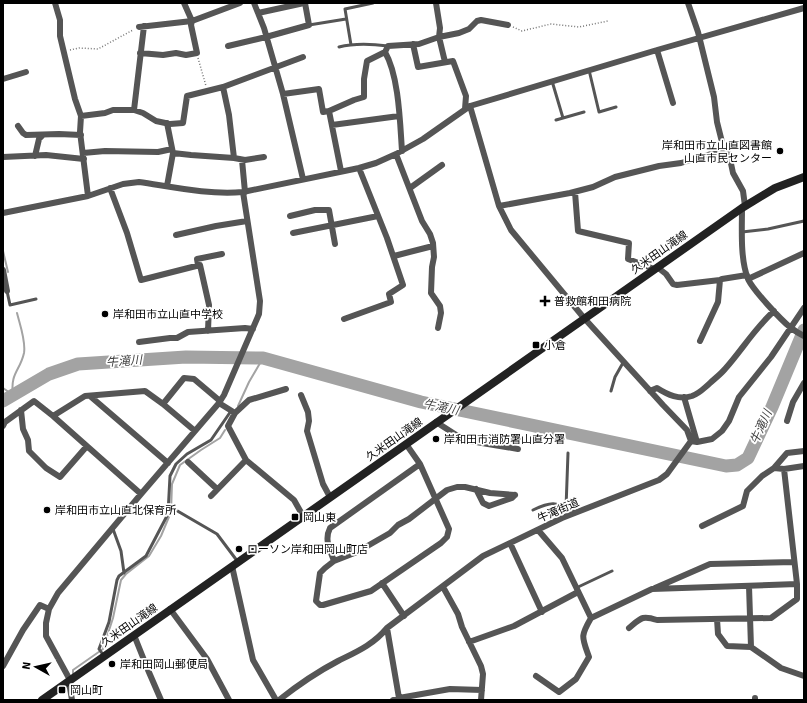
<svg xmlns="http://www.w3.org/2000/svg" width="807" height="703" font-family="Signika,'Noto Sans JP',sans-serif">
<rect width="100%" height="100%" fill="#fff"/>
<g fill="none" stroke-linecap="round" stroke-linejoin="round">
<!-- stream -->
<path stroke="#a3a3a3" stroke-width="2" d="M3,251L8,272
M3,388L13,395
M13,395C10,373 20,371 24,353C26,341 20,325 17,313
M238,406L249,382L263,358
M73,676V670L103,649L113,618L121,580L126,574L149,556L161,536L171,512L172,484L180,465L201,450L220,438L225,430"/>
<!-- river -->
<path stroke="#a3a3a3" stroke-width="13" d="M3,401L49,374L78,364L186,357L263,358L421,402L726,466L737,465L748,458L772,407L804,330"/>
<!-- path -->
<path stroke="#777" stroke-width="1.5" stroke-dasharray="1 2" stroke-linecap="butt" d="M513,27L522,31L551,24L579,27L608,21
M70,50L79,48L98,49L133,30
M198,58L206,86"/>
<!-- lane -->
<path stroke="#555" stroke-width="3" d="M309,25L346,19
M351,45L345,9L373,3
M339,47C355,43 372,44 388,46
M589,70L599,112L616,107
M552,81L563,118
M556,120L584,112
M742,232L768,229L804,221
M7,291L10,305L36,299
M611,391L615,377L624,361
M566,508L568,453
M174,509L217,534L238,562
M533,510C554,500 556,503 576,512
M113,529L121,551L124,573
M576,588L612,571
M104,656L99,649L109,622L117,580L119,576L146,556L168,514L170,476L176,464L187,454L211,440L231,411"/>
<!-- street -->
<path stroke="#555" stroke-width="6" d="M55,3L60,20V36L75,99L81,116L80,132L88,196
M254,3L264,28L283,94L303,179
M436,3L440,28L439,37L445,62
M688,3L698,32L714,97L717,122L724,150L729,154L733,173L743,191L745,206
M258,13L304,3
M139,27L192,21L240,3
M413,44L418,67L453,61L466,96L465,109
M228,46L266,37L309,25L305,3
M657,50L673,103
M385,52C399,76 400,123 402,151
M140,53L163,55L176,53L186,55L197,53L191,25L192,21L184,3
M3,79L26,72
M223,87L229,115L234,158L245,160L264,157
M283,94L319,89L323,112L329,111
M470,106L499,206L511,230L584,318L663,405L687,430L691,441
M134,110L144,26
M81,116L105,113L113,110H134L143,113L156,121L170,124L183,123L187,96L223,87L303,57
M332,125L399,116
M18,126L23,133L26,135L59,134L81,135
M83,153L105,151L158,152L172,149
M173,153L191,155L234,158
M396,154L422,221L430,234L433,243L434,257L432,267L431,293L440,306L441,313L438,328
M35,156L39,139L43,135
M3,157L46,155L84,159
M242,160L245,192
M341,171L329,111L354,100L364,97V79L367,61L385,52L388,46L419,44L439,37L459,33L469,29L477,21L481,20L508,25
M167,186L173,153L167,123
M110,188L127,233L141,280L200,265L209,305L208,331
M410,188L442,165
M575,192L578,231L629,243L628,259L654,269
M499,206L570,193L593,187L615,177L659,166L681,163L724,150
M742,208C742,229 740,259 748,279C753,290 781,320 791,328C795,331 800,334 804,336
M3,213L88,196L123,184L139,182C173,187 208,195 243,192L359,168L376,163L396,154L423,139L470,106L657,50L804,8
M290,216L315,210H329L335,244
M293,233L378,216
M176,235L216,226L247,221
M394,256L433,246
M198,265L197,259L222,254
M657,267L666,274L673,284L677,285L720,280
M3,270L7,291
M748,279L804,253
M344,319L391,302L389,294L403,285L387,238L359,168
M700,341L718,302L720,280L722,279L747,275
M139,342L170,338H177L188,332L245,328L253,329
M286,389L249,400L235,413L228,426L246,460L294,500L303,516
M650,391L657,388C668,395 679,400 692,396C700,393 703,389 709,384C714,379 720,375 725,369C742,350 755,328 774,311
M301,395L308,412L309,421L307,431L323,484L330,497
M90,396L168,463
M684,397L697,442
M219,403L235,413
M163,404L184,378L194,379L220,401
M21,410L23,429L28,440L29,451L46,468L60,477L87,446
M53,416L85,396L145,391L163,404L195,431
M787,421L793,402L804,383
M436,422L464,440L518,449
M3,426L5,422L34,401L53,416L141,494
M406,444L420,464L449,529L447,537L441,543L371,591L323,605H320L316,601L320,573L325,568L334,561L357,552L390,533L398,525L409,519L447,490L457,487H465L490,493L515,495
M188,462L217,489
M774,468L787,453L804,451
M476,489L483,503L489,506L512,498L515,495
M211,496L246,460
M702,526L743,506L747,491L762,476L774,468L784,469L804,466
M538,530L562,558L591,618L652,589L797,584L784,469
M510,543L542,612
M334,561C330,549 324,540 330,528L420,464
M232,566L253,660L276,700
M382,583L404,616
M749,586L751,647L781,668L804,676
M443,587L458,614L462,627L481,666L483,674L481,700
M655,588L710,564L794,562
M170,609L207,659L229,700
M717,619L718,634L727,646L751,647
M387,628L399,698L393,700
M629,628C641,618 642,615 657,620L771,618L797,599V584
M134,635L148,670L161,700
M469,642L514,626L578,592
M3,666L23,630L40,605L49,609
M536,676L559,692L576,679L589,657C582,637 580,637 591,618
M70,680L46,636V623L49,609L58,593L141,494L219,403L224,395L259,314L260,301L243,192
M67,682L70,688L72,700
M399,698L450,689L482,690
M279,700C298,685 317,672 338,661C356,652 373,645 387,628L483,556L562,518L659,480L667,474L691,441L697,442L712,439L722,431L729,421L739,397L771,357L804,308
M755,700V698"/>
<!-- secondary -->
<path stroke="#222" stroke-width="8" d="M42,700L742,208L775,188L804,177"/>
</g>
<!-- markers -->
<g fill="#000" stroke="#fff" stroke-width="1.5">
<circle cx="780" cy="151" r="4"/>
<path d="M543 295h4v4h4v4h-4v4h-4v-4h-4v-4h4z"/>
<circle cx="105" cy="314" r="4"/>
<rect x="532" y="341" width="8" height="8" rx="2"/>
<circle cx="436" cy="439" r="4"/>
<circle cx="47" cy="510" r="4"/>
<rect x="291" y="513" width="8" height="8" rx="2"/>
<circle cx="239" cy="549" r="4"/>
<circle cx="112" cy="664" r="4"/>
<rect x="58" y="686" width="8" height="8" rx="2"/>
</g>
<g text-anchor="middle" stroke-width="3.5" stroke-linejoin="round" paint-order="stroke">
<!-- poi labels -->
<g font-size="11" fill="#000" stroke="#fff" text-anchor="start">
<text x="772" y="149" text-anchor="end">岸和田市立山直図書館<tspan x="772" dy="13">山直市民センター</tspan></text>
<text x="554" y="305">普救館和田病院</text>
<text x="113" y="318">岸和田市立山直中学校</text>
<text x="544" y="349">小倉</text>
<text x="444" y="443">岸和田市消防署山直分署</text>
<text x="55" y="514">岸和田市立山直北保育所</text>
<text x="303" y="521">岡山東</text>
<text x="247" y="553">ローソン岸和田岡山町店</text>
<text x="120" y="668">岸和田岡山郵便局</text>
<text x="70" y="694">岡山町</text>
</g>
<!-- street labels -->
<g font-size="11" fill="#000" stroke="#fff">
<text transform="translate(659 252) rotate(-35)" y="4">久米田山滝線</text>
<text transform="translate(394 439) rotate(-35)" y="4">久米田山滝線</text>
<text transform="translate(558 510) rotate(-24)" y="4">牛滝街道</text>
<text transform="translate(129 625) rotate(-35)" y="4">久米田山滝線</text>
</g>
<!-- water labels -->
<g font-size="12" font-style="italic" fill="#444" stroke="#fff">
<text transform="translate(124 361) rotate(-4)" y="4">牛滝川</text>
<text transform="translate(441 407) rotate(12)" y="4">牛滝川</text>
<text transform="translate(761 427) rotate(-66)" y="4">牛滝川</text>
</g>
</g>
<!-- border -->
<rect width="807" height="703" fill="none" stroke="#000000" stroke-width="8"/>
<!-- north arrow -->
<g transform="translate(36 667) rotate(278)" stroke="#ffffff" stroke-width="3" paint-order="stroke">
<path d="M0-3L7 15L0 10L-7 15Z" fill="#000000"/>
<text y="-6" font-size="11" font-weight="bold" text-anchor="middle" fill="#000000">N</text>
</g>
</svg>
